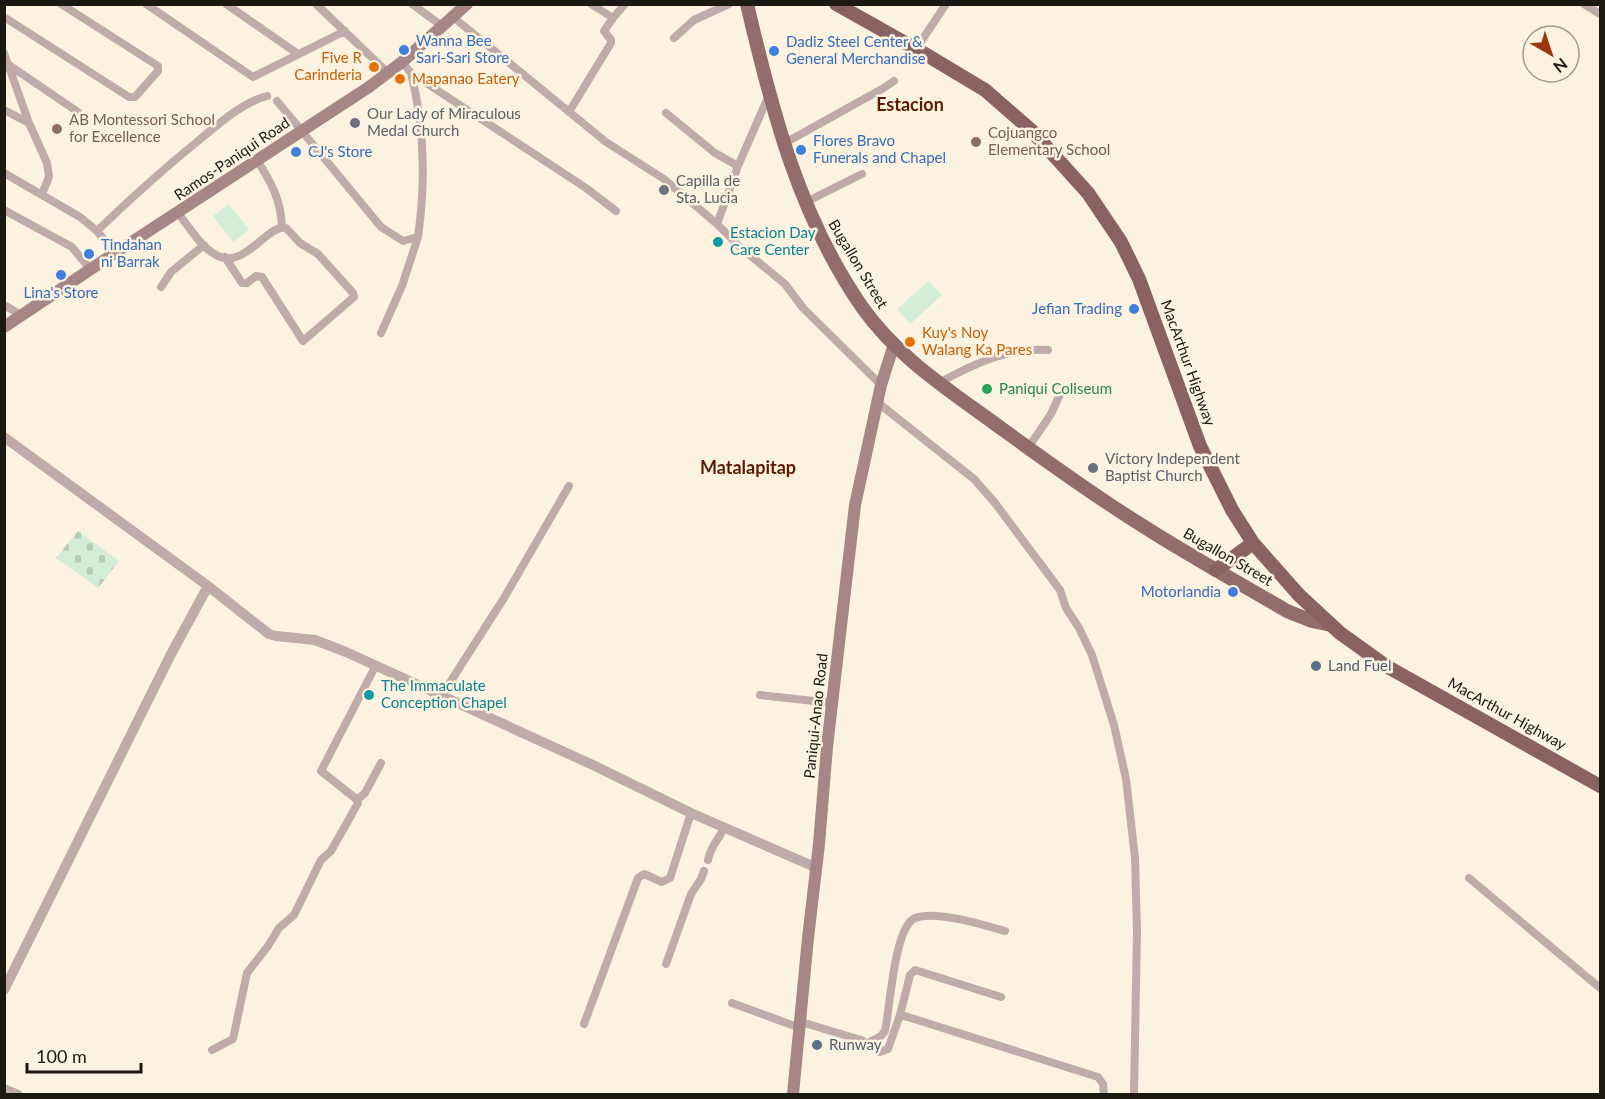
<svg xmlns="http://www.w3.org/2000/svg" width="1605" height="1099" font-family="Lato,sans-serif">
<defs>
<pattern id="cemetery-stones" width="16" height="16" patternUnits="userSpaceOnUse" patternTransform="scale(1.5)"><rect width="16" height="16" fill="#d3edd7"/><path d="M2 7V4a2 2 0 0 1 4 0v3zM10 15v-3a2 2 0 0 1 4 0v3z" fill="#b5cbb8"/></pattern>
</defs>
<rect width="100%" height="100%" fill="#fbf2e0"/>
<!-- cemetery -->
<path fill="url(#cemetery-stones)" d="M78,531L119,561L98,588L56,558Z"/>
<!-- green -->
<path fill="#d3edd7" d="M229,204L249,230L233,242L213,216Z
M929,281L942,295L910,324L897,309Z"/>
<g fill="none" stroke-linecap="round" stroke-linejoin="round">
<!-- minor -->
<path stroke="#c0aaaa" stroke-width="8" d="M146,4L253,77L345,31
M226,4L298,54
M316,4L388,73
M412,4L442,26
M1584,4L1600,14
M4,17L129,97H135L158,71V66L61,4
M453,17L606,142L664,179L717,224L740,247L785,284L803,308L881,385
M613,18L625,4
M674,38L694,20L729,4
M916,49L946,4
M4,53L29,123L47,163L49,177L42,194
M402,62L411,73L586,188L616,211
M6,63L78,112
M277,101L381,227L403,241L418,237C426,180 425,128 411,73
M4,110L29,123
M569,112L611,43V40L604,31L613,18L591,4
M666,113L715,153L738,166
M783,144L882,89L894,81
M257,160C271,182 281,200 282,227
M4,173L80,217L97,231L115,253
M804,203L862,174
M4,210L72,247L90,269
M178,213C189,227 200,246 216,255C244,271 268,223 286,228L300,243L318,254L353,293L354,297L303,341L262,277L256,276L247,283H242L225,257
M717,224L738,166L769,95
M97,231C131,198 167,166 204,136C222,121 244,102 267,96
M161,287L171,272L204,245
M4,305L21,315
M381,333L402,286L418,237
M939,383C973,364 1009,347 1048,350
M877,402L974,479L995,503L1060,590L1066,608L1079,628L1092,655L1114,725L1126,779L1135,858L1137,931L1134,1094
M1028,448L1051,414L1060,394
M442,695L504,598L569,486
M760,695L832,703
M357,800L365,793L381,763
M708,860C711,845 718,841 724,828
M1469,878L1600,988
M666,964L691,894L701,879L704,871
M732,1003L800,1028
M900,1015L910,975L915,970L1001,997
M801,1022L861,1040L880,1052L888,1049L900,1015L908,1017L1098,1077L1103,1084L1104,1094
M584,1024L638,878L644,874L662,882L670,878L691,813
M868,1043L881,1036L885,1031C890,1009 894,927 915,918C935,910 984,925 1005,931
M212,1050L233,1039L247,973L268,946L279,928L294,915L321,860L331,851L358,803L355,798L321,771L376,665
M4,1088L18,1094"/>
<!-- tertiary -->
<path stroke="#c0aaaa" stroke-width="10" d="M4,437L208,586L269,634L276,636L315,640L346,652L595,766L691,813L817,868
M4,990L170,656L208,586"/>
<!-- secondary -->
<path stroke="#a68686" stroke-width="12" d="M4,327L115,253L369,87L402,62L467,4
M793,1094L808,938L819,844L827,747L855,505L881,385L894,344"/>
<!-- primary -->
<path stroke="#936d6d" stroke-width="14" d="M747,4C772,111 799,216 862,307C898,358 949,390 998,426C1045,460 1093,495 1143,526C1190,556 1239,583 1287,611L1312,621L1331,625"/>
<!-- trunk -->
<path stroke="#8a6262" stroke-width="14" d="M836,4L925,54L985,90L1031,130L1088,193L1121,242L1139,279L1200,446L1232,510L1253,543L1299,595L1340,633L1386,666L1600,786
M1216,570L1253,543"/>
</g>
<!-- markers -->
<g fill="#3f7fe0" stroke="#fbf2e0" stroke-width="2">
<circle cx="404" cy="50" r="6"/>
<circle cx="774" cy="51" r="6"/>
<circle cx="801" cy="150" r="6"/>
<circle cx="296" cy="152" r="6"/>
<circle cx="89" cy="254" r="6"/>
<circle cx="61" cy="275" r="6"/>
<circle cx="1134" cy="309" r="6"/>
<circle cx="1233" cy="592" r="6"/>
</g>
<g fill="#e8710a" stroke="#fbf2e0" stroke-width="2">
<circle cx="374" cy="67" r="6"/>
<circle cx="400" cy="79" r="6"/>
<circle cx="910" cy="342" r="6"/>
</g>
<g fill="#6b7280" stroke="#fbf2e0" stroke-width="2">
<circle cx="355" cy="123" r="6"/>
<circle cx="664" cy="190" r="6"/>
<circle cx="1093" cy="468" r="6"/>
</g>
<g fill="#8d6e63" stroke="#fbf2e0" stroke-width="2">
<circle cx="57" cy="129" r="6"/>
<circle cx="976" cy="142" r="6"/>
</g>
<g fill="#0f9aa8" stroke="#fbf2e0" stroke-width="2">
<circle cx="718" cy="242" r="6"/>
<circle cx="369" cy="695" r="6"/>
</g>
<circle fill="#2e9e5b" stroke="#fbf2e0" stroke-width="2" cx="987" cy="389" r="6"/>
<g fill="#5c6f8a" stroke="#fbf2e0" stroke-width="2">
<circle cx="1316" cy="666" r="6"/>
<circle cx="817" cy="1045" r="6"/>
</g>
<g text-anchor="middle" stroke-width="5" stroke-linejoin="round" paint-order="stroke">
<!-- shop labels -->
<g font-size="15" fill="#366cbe" stroke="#fbf2e0" text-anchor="start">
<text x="416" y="46">Wanna Bee<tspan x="416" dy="17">Sari-Sari Store</tspan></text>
<text x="786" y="47">Dadiz Steel Center &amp;<tspan x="786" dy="17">General Merchandise</tspan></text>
<text x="813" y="146">Flores Bravo<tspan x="813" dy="17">Funerals and Chapel</tspan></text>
<text x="308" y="157">CJ's Store</text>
<text x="101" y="250">Tindahan<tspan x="101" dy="17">ni Barrak</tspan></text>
<text x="61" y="298" text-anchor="middle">Lina's Store</text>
<text x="1122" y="314" text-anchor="end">Jefian Trading</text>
<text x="1221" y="597" text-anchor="end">Motorlandia</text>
</g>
<!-- food labels -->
<g font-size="15" fill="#c56008" stroke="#fbf2e0" text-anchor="start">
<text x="362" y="63" text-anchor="end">Five R<tspan x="362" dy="17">Carinderia</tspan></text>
<text x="412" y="84">Mapanao Eatery</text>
<text x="922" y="338">Kuy's Noy<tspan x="922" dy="17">Walang Ka Pares</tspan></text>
</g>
<!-- worship labels -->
<g font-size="15" fill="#5b616d" stroke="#fbf2e0" text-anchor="start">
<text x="367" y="119">Our Lady of Miraculous<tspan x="367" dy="17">Medal Church</tspan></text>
<text x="676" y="186">Capilla de<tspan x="676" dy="17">Sta. Lucia</tspan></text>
<text x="1105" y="464">Victory Independent<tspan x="1105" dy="17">Baptist Church</tspan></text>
</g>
<!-- education labels -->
<g font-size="15" fill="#785e54" stroke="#fbf2e0" text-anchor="start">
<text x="69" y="125">AB Montessori School<tspan x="69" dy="17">for Excellence</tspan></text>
<text x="988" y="138">Cojuangco<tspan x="988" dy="17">Elementary School</tspan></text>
</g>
<!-- street labels -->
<g font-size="15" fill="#1c1913" stroke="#fbf2e0">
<text transform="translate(232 159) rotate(-34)" y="5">Ramos-Paniqui Road</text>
<text transform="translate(858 264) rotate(59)" y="5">Bugallon Street</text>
<text transform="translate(1188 363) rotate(70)" y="5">MacArthur Highway</text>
<text transform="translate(1228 557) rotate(30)" y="5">Bugallon Street</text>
<text transform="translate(1507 714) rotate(29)" y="5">MacArthur Highway</text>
<text transform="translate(816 716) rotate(-84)" y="5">Paniqui-Anao Road</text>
</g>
<!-- culture labels -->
<g font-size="15" fill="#0d838f" stroke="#fbf2e0" text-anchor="start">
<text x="730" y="238">Estacion Day<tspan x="730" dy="17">Care Center</tspan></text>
<text x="381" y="691">The Immaculate<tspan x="381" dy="17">Conception Chapel</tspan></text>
</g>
<!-- leisure labels -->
<g font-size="15" fill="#27864d" stroke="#fbf2e0" text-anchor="start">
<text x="999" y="394">Paniqui Coliseum</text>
</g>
<!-- service labels -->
<g font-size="15" fill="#4e5e75" stroke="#fbf2e0" text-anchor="start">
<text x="1328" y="671">Land Fuel</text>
<text x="829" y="1050">Runway</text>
</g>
<!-- quarter labels -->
<g font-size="18" font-weight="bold" fill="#5c1b04" stroke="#fbf2e0">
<text x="910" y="111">Estacion</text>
<text x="748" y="474">Matalapitap</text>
</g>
</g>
<!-- border -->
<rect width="1605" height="1099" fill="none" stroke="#1c1913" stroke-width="12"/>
<!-- north arrow -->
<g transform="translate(1551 54) rotate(141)"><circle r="28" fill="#fbf2e0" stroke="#a29b8e" stroke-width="1.5"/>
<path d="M0-4.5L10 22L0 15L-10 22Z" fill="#9c3610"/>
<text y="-9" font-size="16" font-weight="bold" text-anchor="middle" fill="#1c1913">N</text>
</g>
<!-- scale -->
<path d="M27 1063v9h114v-9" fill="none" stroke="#1c1913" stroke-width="3"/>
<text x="36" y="1063" font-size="18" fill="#1c1913" stroke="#fbf2e0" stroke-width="4.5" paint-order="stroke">100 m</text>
</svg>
